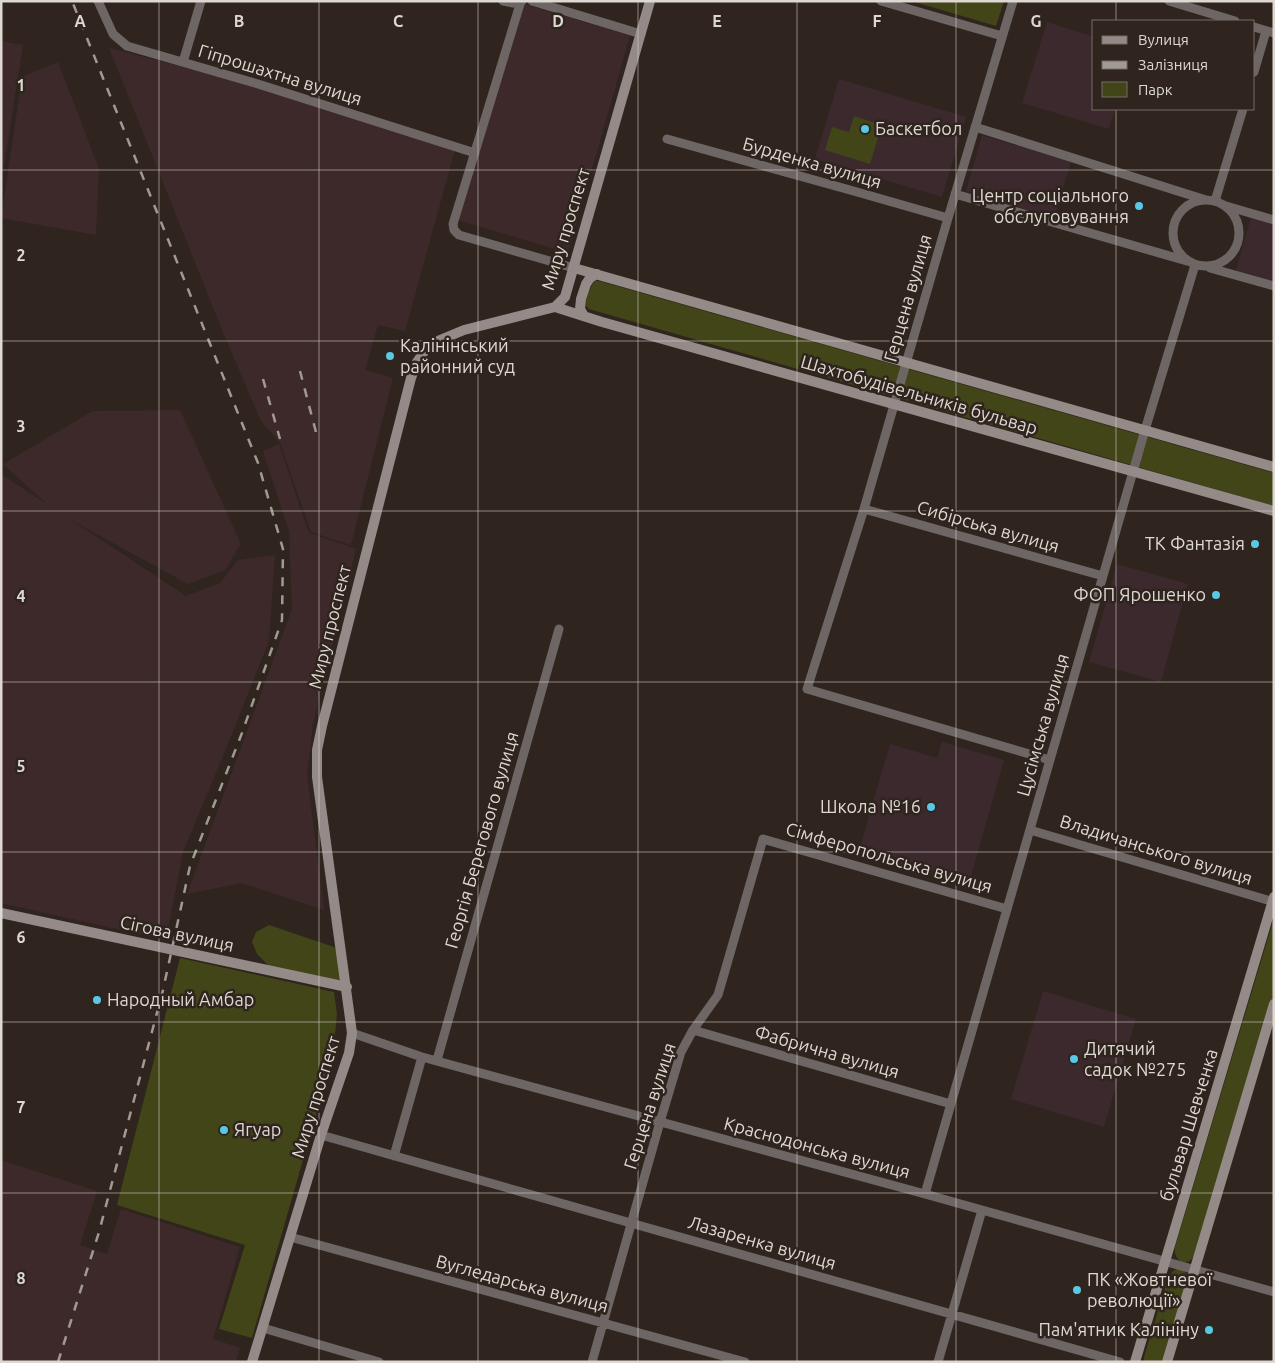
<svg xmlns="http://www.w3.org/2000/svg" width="1275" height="1363" font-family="Ubuntu,sans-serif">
<rect width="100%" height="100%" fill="#2f251e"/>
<!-- industrial -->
<path fill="#3d292a" d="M525,4L630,36L568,253L458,220Z
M1,41L23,45L1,184Z
M109,48L214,75L455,150L405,331L378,325L365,370L393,378L351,545L311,532L280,443L261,421L248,391L223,332Z
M58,62L99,169L96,235L1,218L22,77Z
M180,410L241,544L225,570L188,584L71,520L186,596L220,583L238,560L275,555L269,641L221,761L183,852L166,940L1,903V474L48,505L3,464L93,411Z
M279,444L307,528L310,533L356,549L313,724L307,775L324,910L242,883L187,894L292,609L289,531L263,451Z
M1,1160L97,1191L80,1245L107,1254L121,1209L240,1247L213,1339L240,1348L236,1362H1Z"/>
<!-- education -->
<path fill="#3c292e" d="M1047,22L1094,37V109H1115L1109,129L1022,103Z
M839,79L966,117L942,197L815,159Z
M982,135L1071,162L1054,218L966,191Z
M1251,217L1274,223V281L1236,270Z
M1117,564L1188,584L1161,682L1089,662Z
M942,742L1004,760L968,886L858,854L890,744L937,758Z
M1043,991L1136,1019L1104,1127L1011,1099Z"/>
<!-- green -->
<path fill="#414517" d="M911,1H1004L996,26Z
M854,116L882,125L870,164L825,150L832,127L849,132Z
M595,281H599L1274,473V506L589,309C588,308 587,307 586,306C584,301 591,285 595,281Z
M1274,918V994L1195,1255C1187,1268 1173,1262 1175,1247Z
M269,925L334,947L339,956L341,978L334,984L275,972L257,954L252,942L256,932Z
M180,958L334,992L337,1014L333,1055L252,1338L219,1329L245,1245L117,1205Z
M1177,1269L1184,1271L1188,1277L1163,1362H1144V1357L1168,1278L1173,1271Z"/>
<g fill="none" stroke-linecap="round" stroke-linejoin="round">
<!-- street -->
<path stroke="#6d6665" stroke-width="9" d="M98,1L113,34L127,46L258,84L475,153
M503,1L513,3L522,1
M521,1L453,224L454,230L459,235L574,268
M532,1L641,34
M881,1L1002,36
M1013,1L948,218L864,509L807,689L1050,760
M1169,1L1235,21
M1254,27L1274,33
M183,62L201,1
M1254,72L1266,31
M975,127L1206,200
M667,139L850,190L948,218
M955,194L1187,261
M1173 233a33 33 0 1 1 66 0a33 33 0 1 1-66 0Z
M1215,201L1243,109
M1226,206L1274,220
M1210,268L1274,286
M864,509L1103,576
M1030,830L1274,902
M693,1030L951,1104
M352,1033L422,1057L925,1194L1274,1292
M437,1060L559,629
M321,1135L1120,1362
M394,1156L422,1057
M925,1194L1145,430L1195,265
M290,1237L745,1362
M263,1328L379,1362
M592,1362L660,1122L681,1052L693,1030L718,995L763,839L1007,909
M938,1362L982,1210"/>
<!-- secondary -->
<path stroke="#948a88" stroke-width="10" d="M574,268L1274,467
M555,307L602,322L1274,511
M584,316L580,309L581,299L586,284L590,278L597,274
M1,913L347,987
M252,1362L321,1135L349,1053L352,1033L317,777V750L322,726L411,378L417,362L426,349L440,340L464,330L555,307L565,297L650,1
M1135,1362L1274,897
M1167,1362L1274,1004"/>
<!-- rail -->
<path stroke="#a19994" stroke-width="2.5" stroke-dasharray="9 9" stroke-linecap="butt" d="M300,371L317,436
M263,379L280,439
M58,1362L99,1232L163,990L190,866L242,733L282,620L283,549L258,463L72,1"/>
</g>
<!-- grid -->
<path fill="none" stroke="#ded8d3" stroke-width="1" stroke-opacity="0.55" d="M159,1V1362M319,1V1362M478,1V1362M638,1V1362M797,1V1362M956,1V1362M1116,1V21M1116,109V1362M1,170H1274M1,341H1274M1,511H1274M1,682H1274M1,852H1274M1,1022H1274M1,1193H1274"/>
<!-- markers -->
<g fill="#58c8e4" stroke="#2f251e" stroke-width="2">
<circle cx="865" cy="129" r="5"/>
<circle cx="1139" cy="206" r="5"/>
<circle cx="390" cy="356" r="5"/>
<circle cx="1255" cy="544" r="5"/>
<circle cx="1216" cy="595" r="5"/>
<circle cx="931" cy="807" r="5"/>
<circle cx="97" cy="1000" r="5"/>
<circle cx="1074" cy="1059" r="5"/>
<circle cx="224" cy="1130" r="5"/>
<circle cx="1077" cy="1290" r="5"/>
<circle cx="1209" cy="1330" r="5"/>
</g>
<g text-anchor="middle" stroke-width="5" stroke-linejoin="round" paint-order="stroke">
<!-- street labels -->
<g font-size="18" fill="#ded8d3" stroke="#2f251e">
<text transform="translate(280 75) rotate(17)" y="6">Гіпрошахтна вулиця</text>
<text transform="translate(812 163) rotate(16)" y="6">Бурденка вулиця</text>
<text transform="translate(566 229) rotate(-73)" y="6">Миру проспект</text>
<text transform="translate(908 298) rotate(-74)" y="6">Герцена вулиця</text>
<text transform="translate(919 395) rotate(16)" y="6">Шахтобудівельників бульвар</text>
<text transform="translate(988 527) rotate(16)" y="6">Сибірська вулиця</text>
<text transform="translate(330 627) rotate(-76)" y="6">Миру проспект</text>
<text transform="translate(1043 725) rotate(-74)" y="6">Цусімська вулиця</text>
<text transform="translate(482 840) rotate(-74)" y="6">Георгія Берегового вулиця</text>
<text transform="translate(1156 850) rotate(17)" y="6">Владичанського вулиця</text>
<text transform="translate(889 858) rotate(16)" y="6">Сімферопольська вулиця</text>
<text transform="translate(177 934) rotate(12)" y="6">Сігова вулиця</text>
<text transform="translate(827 1052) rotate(16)" y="6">Фабрична вулиця</text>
<text transform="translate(316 1097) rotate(-73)" y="6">Миру проспект</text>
<text transform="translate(650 1106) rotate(-72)" y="6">Герцена вулиця</text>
<text transform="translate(1189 1125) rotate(-73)" y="6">бульвар Шевченка</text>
<text transform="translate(817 1148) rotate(15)" y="6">Краснодонська вулиця</text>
<text transform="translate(762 1243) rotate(16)" y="6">Лазаренка вулиця</text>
<text transform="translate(522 1284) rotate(15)" y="6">Вугледарська вулиця</text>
</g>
<!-- poi labels -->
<g font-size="18" fill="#ded8d3" stroke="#2f251e" text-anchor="start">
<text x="875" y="135">Баскетбол</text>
<text x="1129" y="202" text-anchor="end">Центр соціального<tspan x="1129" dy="21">обслуговування</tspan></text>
<text x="400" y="352">Калінінський<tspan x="400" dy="21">районний суд</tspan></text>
<text x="1245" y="550" text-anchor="end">ТК Фантазія</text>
<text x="1206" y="601" text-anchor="end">ФОП Ярошенко</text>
<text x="921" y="813" text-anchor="end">Школа №16</text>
<text x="107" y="1006">Народный Амбар</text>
<text x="1084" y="1055">Дитячий<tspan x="1084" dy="21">садок №275</tspan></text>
<text x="234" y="1136">Ягуар</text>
<text x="1087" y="1286">ПК «Жовтневої<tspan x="1087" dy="21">революції»</tspan></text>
<text x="1199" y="1336" text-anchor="end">Пам'ятник Калініну</text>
</g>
</g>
<g font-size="16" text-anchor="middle" font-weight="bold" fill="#ded8d3" stroke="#2f251e" stroke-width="5" stroke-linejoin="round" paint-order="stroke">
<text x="80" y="27">A</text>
<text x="239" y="27">B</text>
<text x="398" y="27">C</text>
<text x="558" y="27">D</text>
<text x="717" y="27">E</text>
<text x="877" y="27">F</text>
<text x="1036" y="27">G</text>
<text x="21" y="91">1</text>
<text x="21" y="261">2</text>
<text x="21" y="432">3</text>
<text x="21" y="602">4</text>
<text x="21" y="772">5</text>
<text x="21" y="943">6</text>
<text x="21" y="1113">7</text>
<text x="21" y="1284">8</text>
</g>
<!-- border -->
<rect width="1275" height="1363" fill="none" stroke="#ded8d3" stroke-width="5"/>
<!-- legend -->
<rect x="1092" y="20" width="162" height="90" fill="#2f251e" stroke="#756d66"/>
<rect x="1102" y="36" width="25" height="8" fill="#948a88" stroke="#756d66"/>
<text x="1138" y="45" font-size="15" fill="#ded8d3">Вулиця</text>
<rect x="1102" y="61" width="25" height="8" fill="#a19994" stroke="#756d66"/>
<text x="1138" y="70" font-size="15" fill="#ded8d3">Залізниця</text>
<rect x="1102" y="82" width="25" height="15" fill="#414517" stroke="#756d66"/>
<text x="1138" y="95" font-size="15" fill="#ded8d3">Парк</text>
</svg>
